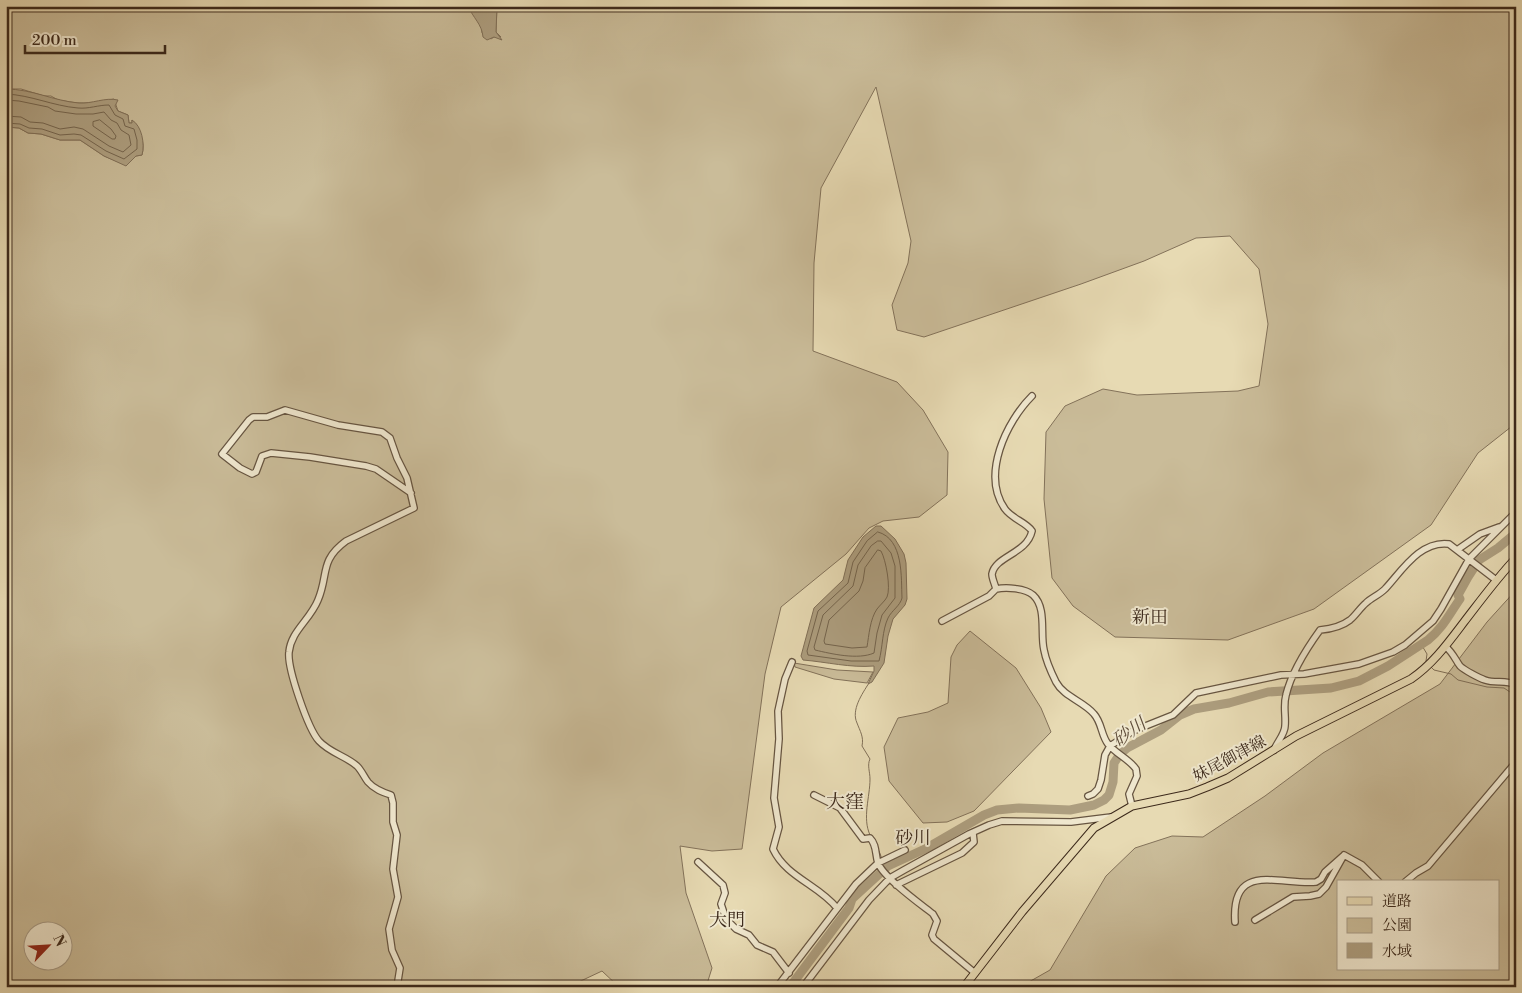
<svg xmlns="http://www.w3.org/2000/svg" width="1522" height="993" font-family="'Libre Bodoni','Noto Serif JP',serif">
<rect width="100%" height="100%" fill="#e7dab3"/>
<filter id="stains"><feTurbulence type="fractalNoise" baseFrequency=".004" numOctaves="4"/><feColorMatrix values="0 0 0 0 .2 0 0 0 0 .09 0 0 0 0 .02 0 0 0 .5 -.17"/></filter>
<radialGradient id="worn" r=".72"><stop offset=".6" stop-color="#630" stop-opacity="0"/><stop offset="1" stop-color="#630" stop-opacity=".3"/></radialGradient>
<!-- green -->
<path fill="#cabc99" stroke="#83725a" fill-rule="evenodd" d="M6,6H468L481,25L482,33L491,39L494,37H501L496,32L497,6H1516V423L1478,453L1431,525L1314,609L1228,640L1115,637L1073,606L1052,578L1044,499L1046,432L1065,406L1103,389L1137,395L1238,391L1259,386L1268,324L1259,269L1230,236L1196,238L1144,261L1081,284L924,337L897,330L892,305L908,263L911,241L876,87L821,188L814,263L813,351L897,382L923,410L948,452L947,495L919,517L883,521L869,528L846,554L781,607L765,674L742,849L712,851L680,846L686,893L712,968L706,987H619L602,971L568,987H6V127L19,128L28,133L41,134L60,140H80L104,156L126,165L136,156L142,155C146,141 139,131 132,120V123H129L128,115L118,111L114,99L92,103H77L58,100L51,96H44L21,89H6ZM32,930H62V960H32Z
M1516,590V987H1020L1050,970L1106,876L1135,848L1172,836L1203,837L1265,796L1323,753L1440,684L1487,622ZM1338,882H1498V969H1338Z
M970,631L1016,668L1041,708L1051,732L974,811L947,822L923,823L889,781L884,747L898,718L928,712L948,703L951,657L957,645Z
M794,663L837,670L873,672L867,683L834,679L795,667Z"/>
<!-- water -->
<path fill="#ad9e7f" stroke="#806f57" d="M468,6H497L496,32L502,40L494,37L487,40L483,37C482,24 473,18 468,6Z
M6,89C32,89 54,101 79,103C92,104 105,97 118,100L115,106L118,111L128,115L129,123H132V120C142,126 145,144 142,155L136,156L126,166L104,156L80,140H60L41,134L28,133L19,128L6,127Z
M876,526H881L895,539L904,554L906,563L907,599L905,605L893,619L888,636L884,663L872,682L868,684L874,671V666C850,668 827,662 803,660L801,656L814,608L843,580L848,560L863,537Z"/>
<g fill="none" stroke-linecap="round" stroke-linejoin="round">
<!-- shore -->
<path stroke="#74644d" stroke-width="1" d="M6,94C31,95 53,106 78,108C89,109 98,105 109,105L115,115L123,119L125,126L134,129L137,140V149L124,159L106,151L81,135L74,134L60,135L42,129L29,128L20,124L6,123
M6,100L19,101L48,107L55,111L76,114H93L104,112L111,120L117,123L121,130L129,135L131,145L123,152L109,146L83,129L74,127L60,129L43,123L30,122L21,117L6,116
M100,120L111,129L116,136L115,139H112L93,126V122Z
M878,532C904,539 901,578 902,598C900,606 892,610 888,618C882,631 883,646 879,661H851L808,655L807,651L818,611L848,583L853,562L867,541Z
M878,541H881L891,553L895,566V598L882,615L877,633L874,653C858,660 832,654 815,650L814,647L823,615L853,586L858,565L871,546Z
M878,550L881,551C886,560 891,588 887,597C885,601 880,605 877,609C870,619 869,635 867,647L852,648L825,644L824,641L829,620L859,591L863,581L865,568Z"/>
<!-- stream -->
<path stroke="#806f57" stroke-width="1" d="M1421,644L1427,654L1426,661
M1431,667L1434,670L1451,674L1458,680L1487,687L1504,688L1516,696
M869,683C862,694 851,710 857,723C860,731 864,737 862,746L870,759C867,765 870,772 870,779C870,797 862,818 870,835
M879,851L882,859
M884,863L886,868"/>
<!-- river -->
<path stroke="#ad9e7f" stroke-width="9" d="M790,987L849,908L852,899L888,866L927,848L984,815L997,810L1019,808L1070,810L1094,805L1104,800L1109,795L1113,782L1114,763L1120,754L1127,748L1161,730L1180,715L1194,709L1229,703L1268,692L1331,688L1359,681L1388,666L1428,640C1443,628 1450,613 1460,599L1458,595L1468,577L1479,560L1498,548L1516,533"/>
<!-- minor casing -->
<g stroke="#675541" stroke-width="8">
<path id="minor" d="M1457,550L1480,534L1499,527
M996,589C995,584 992,579 992,574C995,556 1027,554 1032,531C1026,522 1012,519 1005,509C981,475 1006,422 1032,396
M942,621L989,596L996,589C1006,587 1025,588 1033,595C1047,608 1040,633 1044,650C1046,661 1051,672 1056,682C1064,697 1083,701 1094,714C1102,723 1101,735 1108,744C1116,754 1129,759 1136,769L1137,776L1129,794L1132,806
M1446,647C1453,653 1455,659 1460,666C1464,670 1479,678 1485,680C1496,684 1505,679 1516,685
M792,662L785,679L778,711L779,739L774,798L779,827L773,849C786,877 819,885 837,908
M1274,750C1277,742 1285,734 1285,726C1286,715 1283,706 1286,695C1291,674 1307,648 1320,630C1331,629 1341,627 1350,620C1356,615 1360,608 1366,603C1371,598 1379,595 1385,589C1401,572 1420,540 1449,544L1496,580
M814,795L840,808L863,839L870,838C877,845 875,854 878,863C884,878 919,903 933,914L937,921L932,935L934,939L975,973
M1088,796L1093,794L1098,789L1101,780L1105,755L1110,746L1133,731L1173,715L1196,693L1281,675L1304,674L1359,664L1393,652L1405,645L1433,621L1441,609L1469,559L1516,512
M698,862L723,885L725,893L721,904L726,919L736,929L749,935L757,945L773,952L789,973
M1405,882L1416,873L1428,866L1516,762
M896,885L962,853L974,842L973,833
M1255,920L1293,897L1310,896L1319,894L1326,887L1344,855L1362,865L1379,882
M1235,922C1231,861 1278,885 1316,882L1321,879L1325,872L1343,856
M397,987L400,968L392,950L389,929L398,897L393,869L397,835L393,822V803L391,795C382,792 374,789 368,782C364,777 362,771 357,766C346,756 330,753 319,741C308,729 287,668 289,652C291,631 310,620 318,600C329,574 319,561 346,541L414,508L407,478L397,458L390,438L382,432L338,425L285,410L267,417H253L249,420L222,454L240,468L252,474L256,472L262,456L271,453L310,457L366,466L376,469L411,493
M777,987L856,884L878,863L905,850
M803,987L869,900L890,878L904,870L969,834L989,825L1002,821L1071,822L1111,817"/>
</g>
<!-- major casing -->
<g stroke="#3c291b" stroke-width="9">
<path id="major" d="M964,987L1022,912L1094,828L1132,806L1189,794L1207,787L1228,778L1296,736L1411,679C1433,664 1448,643 1464,622C1481,600 1497,578 1516,558"/>
</g>
<!-- minor -->
<use href="#minor" stroke="#efe7ce" stroke-width="5.5"/>
<!-- major -->
<use href="#major" stroke="#e7dab3" stroke-width="7"/>
</g>
<g text-anchor="middle" stroke-width="4" stroke-linejoin="round" paint-order="stroke">
<!-- street labels -->
<g font-size="16" fill="#3c291b" stroke="#efe7ce">
<text transform="translate(1229 758) rotate(-28)" y="6">妹尾御津線</text>
</g>
<!-- neighbourhood labels -->
<g font-size="18" fill="#3c291b" stroke="#efe7ce">
<text x="1150" y="623">新田</text>
<text x="913" y="844">砂川</text>
<text x="727" y="926">大門</text>
</g>
<!-- water labels -->
<g font-size="18" font-style="italic" fill="#5e4c39" stroke="#efe7ce">
<text transform="translate(1129 732) rotate(-35)" y="6">砂川</text>
</g>
<!-- quarter labels -->
<g font-size="19" fill="#3c291b" stroke="#efe7ce">
<text x="845" y="808">大窪</text>
</g>
</g>
<!-- margin -->
<rect width="1522" height="993" fill="none" stroke="#e7dab3" stroke-width="25"/>
<rect x="8" y="8" width="1507" height="978" fill="none" stroke="#3c291b" stroke-width="2.5"/>
<rect x="12" y="12" width="1497" height="968" fill="none" stroke="#3c291b"/>
<!-- legend -->
<rect x="1337" y="880" width="162" height="90" fill="#efe7ce" stroke="#a79b86"/>
<rect x="1347" y="897" width="25" height="8" fill="#e7dab3" stroke="#a79b86"/>
<text x="1382" y="906" font-size="15" fill="#3c291b">道路</text>
<rect x="1347" y="918" width="25" height="15" fill="#cabc99" stroke="#a79b86"/>
<text x="1382" y="930" font-size="15" fill="#3c291b">公園</text>
<rect x="1347" y="943" width="25" height="15" fill="#ad9e7f" stroke="#a79b86"/>
<text x="1382" y="956" font-size="15" fill="#3c291b">水域</text>
<!-- north arrow -->
<g transform="translate(48 946) rotate(65)"><circle r="24" fill="#efe7ce" stroke="#a79b86"/>
<path d="M0-4L9 19L0 12L-9 19Z" fill="#8f2418"/>
<text y="-8" font-size="14" font-weight="bold" text-anchor="middle" fill="#3c291b">N</text>
</g>
<!-- scale -->
<path d="M25 45v8h140v-8" fill="none" stroke="#3c291b" stroke-width="2.5"/>
<text x="32" y="45" font-size="15" fill="#3c291b" stroke="#efe7ce" stroke-width="4" paint-order="stroke">200 m</text>
<rect width="100%" height="100%" filter="url(#stains)"/>
<rect width="100%" height="100%" fill="url(#worn)"/>
</svg>
